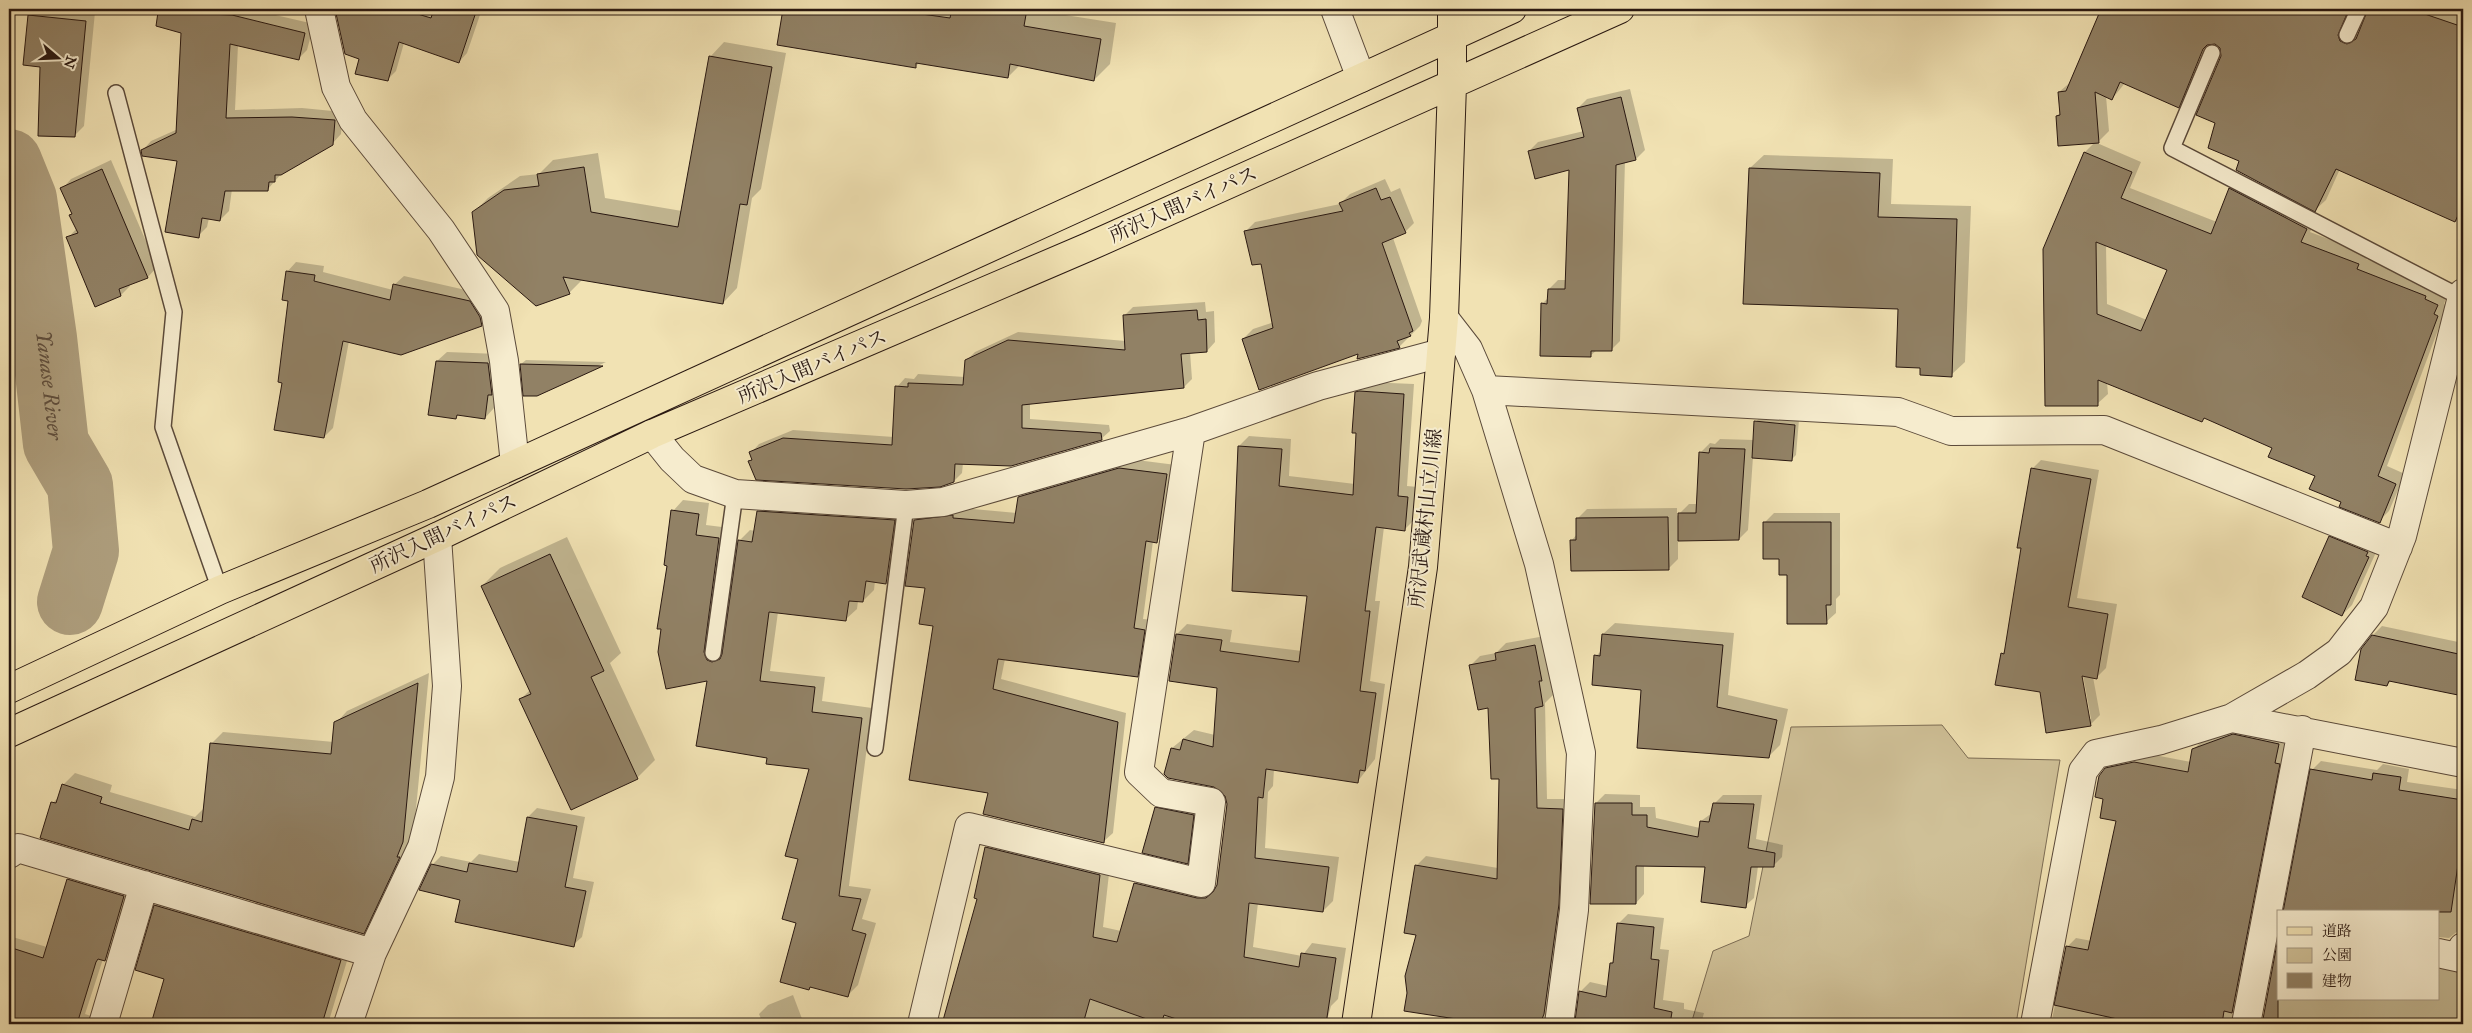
<svg xmlns="http://www.w3.org/2000/svg" width="2472" height="1033" font-family="'IM FELL Great Primer','Noto Serif JP',serif">
<rect width="100%" height="100%" fill="#f1e2b3"/>
<filter id="stains"><feTurbulence type="fractalNoise" baseFrequency=".004" numOctaves="4"/><feColorMatrix values="0 0 0 0 .2 0 0 0 0 .09 0 0 0 0 .02 0 0 0 .5 -.17"/></filter>
<radialGradient id="worn" r=".72"><stop offset=".6" stop-color="#630" stop-opacity="0"/><stop offset="1" stop-color="#630" stop-opacity=".3"/></radialGradient>
<!-- green -->
<path fill="#cfc097" stroke="#7c6c54" d="M1942,725L1968,758L2060,760L2016,1024H1691L1713,951L1749,936L1791,727Z"/>
<!-- shadow -->
<path fill="#0003" fill-rule="evenodd" d="M36,9L95,12L84,126L74,136L41,66L29,16Z
M162,9H250L314,24L307,50L298,59L238,45L235,110L302,108L343,112L341,134L332,144L281,174L268,189H232L229,211L220,220L209,218L207,227L198,236L178,160L142,151L151,141L178,129L183,32L159,12Z
M336,9H482L467,53L459,62L404,43L396,71L387,80L361,58L346,53Z
M784,9H1040V11L1116,23L1110,64L1094,80L1020,65L1008,77L919,63L915,67L778,44Z
M2102,9H2353V33L2359,34L2369,13L2368,9H2463V224L2340,169L2326,200L2315,210L2241,160L2216,123L2222,56L2221,47L2216,43L2211,44L2189,96L2178,106L2125,83L2112,99L2106,96L2109,131L2097,143L2141,162L2130,188L2217,222L2230,189L2240,179L2317,218L2310,232L2368,254L2366,259L2435,286L2447,295L2444,304L2447,306L2387,466L2405,474L2389,511L2379,521L2342,502L2316,476L2273,448L2205,417L2107,382L2108,394L2097,404L2085,152L2095,142L2057,116L2061,112L2059,92L2072,81ZM2106,245L2168,269L2147,320L2107,304Z
M724,42L786,53L761,189L752,198L737,288L723,303L583,279L569,293L473,213L488,198L520,176L539,174L553,160L598,153L605,198L682,211L710,57Z
M1630,89L1645,150L1636,159L1625,161L1620,341L1611,350H1597L1590,356L1542,304L1549,297V289L1558,280H1566L1570,169L1529,151L1538,142L1584,131L1578,108L1587,99Z
M1764,155L1893,159L1891,204L1971,206L1965,362L1951,375L1921,367L1899,308L1750,168Z
M111,160L157,267L148,277L129,284L130,286L121,295L95,305L68,238L77,228L73,213L62,189L71,179Z
M1385,179L1391,192L1400,188L1414,223L1405,232L1393,238L1422,321L1420,326L1399,347L1359,352L1243,339L1253,329L1274,322L1262,262L1246,231L1255,222L1340,204L1350,194Z
M296,262L324,266L323,272L393,290L394,285L404,276L479,293L490,316L481,325L349,341L333,428L324,437L284,381L289,300L287,272Z
M1205,302L1206,312L1214,311L1215,342L1207,351L1190,352L1192,379L1184,387L1030,403V419L1109,425L1110,431L1101,439L963,463L962,473L954,481L750,461L753,458L751,453L759,444L793,430L894,437L897,387L905,378L914,379L918,374L965,377L966,361L975,352L1018,332L1126,341L1125,315L1133,307Z
M447,352L498,354L494,408L485,418L459,414L456,417L437,361Z
M526,360L606,362L537,395L521,364Z
M1367,382L1414,384L1407,486L1418,487L1415,519L1404,530L1384,527L1375,601H1380L1370,681L1385,684L1375,759L1358,781L1274,769L1273,786L1268,792L1265,848L1339,857L1333,901L1323,911L1258,903L1253,947L1302,956L1312,943L1346,948L1338,999L1331,1006L1326,1024H954L945,1022L979,898L986,848L997,837L1110,865L1103,927L1121,931L1135,883L1145,873L1208,888H1216L1228,804L1226,795L1172,748L1194,730L1215,735L1218,687L1177,634L1187,624L1232,630L1230,642L1302,651L1308,595L1239,446L1249,436L1291,439L1289,476L1355,484L1358,432L1356,393Z
M1760,418L1799,420L1796,455L1791,460L1753,457L1748,530L1739,539L1678,540V559L1668,569L1572,540L1577,534V519L1587,509L1677,508V516L1689,504H1698L1700,453L1710,443L1715,444L1720,439L1754,440L1755,422Z
M1129,459L1176,465L1166,532L1157,541H1153L1143,619L1154,620L1147,667L1137,676L1005,659L1001,679L1126,713L1113,833L1103,842L990,792L934,625L915,521L924,511L962,508L1017,513L1019,497L1029,488Z
M2041,460L2099,470L2077,598L2117,604L2106,668L2096,678L2093,677L2100,715L2090,725L2041,691L2002,654L2005,650L2022,547L2032,469ZM2080,670H2082L2091,719H2088Z
M683,500L709,503L706,525L730,528L717,649L724,652L739,541L750,530L755,531L758,512L769,501L905,510L897,572L886,583L875,581L874,590L863,601H858L857,609L846,619L778,612L770,671L825,677L822,701L872,708L849,886L871,889L862,919L876,923L858,985L848,995L812,986L809,989L797,922L799,858L810,768L768,757L708,679L669,565L673,511Z
M1774,513H1840V595L1836,599V613L1826,622L1788,574L1764,523Z
M2340,528L2378,548L2352,605L2342,615L2330,537Z
M567,537L621,653L610,663L655,760L637,778L521,699L530,690L482,586L500,568Z
M1615,623L1734,633L1728,695L1788,709L1780,745L1768,757L1643,689L1596,656L1602,650L1603,634Z
M2382,626L2463,643V695L2392,680L2387,685L2373,635Z
M1545,636L1552,670L1549,673L1553,695L1545,703L1547,799H1572L1568,893L1547,1024H1476L1477,1021L1418,934L1416,866L1426,856L1498,868L1500,778L1489,707L1470,666L1480,656L1496,653L1506,643Z
M429,673L414,830L375,921L363,933L53,803L60,795L63,785L75,773L112,785L110,792L195,817L205,807L211,744L223,732L334,742L336,723L347,711Z
M2243,726L2287,735L2243,1024H2051L2067,947L2076,938L2092,941L2117,820L2104,798L2106,769L2115,759L2144,753L2191,762L2193,750L2203,740Z
M2321,761L2377,770L2383,764L2409,769L2407,782L2463,790V931H2458L2449,938L2438,937V912L2312,770Z
M1605,794L1640,795V807H1655L1656,818L1700,828L1701,821L1712,813L1714,804L1723,795H1762L1756,839L1783,845L1782,857L1773,866H1758L1754,898L1745,906L1707,865H1644V894L1636,903L1596,803Z
M1165,798L1203,806L1197,853L1187,862L1156,807Z
M537,808L585,817L573,878L594,882L582,937L573,945L461,899L432,865L441,856L471,862L479,854L520,862L528,817Z
M77,870L133,887L114,951L105,960L103,959L85,1014L97,1018L100,1024H9V936L47,947L68,879Z
M165,896L350,951L328,1024H152L166,978L137,969L156,905Z
M1628,914L1664,918L1660,949L1669,950L1663,1000L1684,1003V1009L1704,1013L1701,1024H1595L1577,1020L1580,992L1590,982L1608,986L1611,963L1614,960L1618,924Z
M2278,945V999H2438V957L2463,964V1024H2263Z
M793,995L804,1024H750L761,1019L759,1014L768,1005Z"/>
<g fill="none" stroke-linecap="round" stroke-linejoin="round">
<!-- river -->
<path stroke="#ad9d7c" stroke-width="66" id="s1" d="M9,162L24,199L44,338L56,444L80,485L86,551L70,602"/>
</g>
<!-- building -->
<path fill="#918165" stroke="#291811" fill-rule="evenodd" d="M335,9H401L431,18L434,9H477L459,63L399,42L388,81L355,74L359,59L345,54Z
M783,9H886L950,18L952,9H1027L1024,26L1101,39L1094,81L1010,64L1008,78L916,63V68L777,45Z
M2101,9H2349L2338,35L2340,41L2347,44L2356,39L2368,9H2410L2463,27V204L2455,222L2336,169L2315,212L2236,170L2239,161L2208,148L2215,123L2196,115L2221,56L2220,48L2215,44L2207,45L2203,49L2179,108L2120,82L2112,100L2095,92L2099,143L2058,146L2056,116L2060,115L2058,92L2066,91Z
M158,12L232,15L305,33L299,60L230,44L226,118L292,117L335,120L333,145L281,175H275V182H269L268,191H225L220,221L202,218L199,238L165,232L177,161L142,156L141,150L176,133L181,33L156,26Z
M28,15L86,21L75,137L38,136L40,67L23,65Z
M709,56L772,67L747,205L740,204L723,304L563,277L570,294L536,306L477,255L472,212L504,190L539,186L537,174L584,167L591,212L678,227Z
M1621,97L1636,160L1616,165L1612,351H1591V357L1540,356L1541,303L1547,304L1548,289H1565L1569,170L1535,179L1528,151L1584,137L1577,108Z
M2084,152L2132,172L2121,198L2211,234L2229,188L2307,229L2301,242L2359,264L2357,269L2426,296L2425,299L2438,305L2434,314L2438,316L2378,476L2396,484L2380,523L2339,507L2341,502L2309,489L2315,476L2268,457L2272,448L2204,418L2202,422L2098,380V406H2045L2043,249ZM2096,242L2167,270L2141,331L2097,314Z
M1749,168L1880,173L1878,217L1957,219L1952,377L1920,375V368L1896,367L1898,309L1743,304Z
M102,169L148,278L119,289L121,296L95,307L66,237L78,233L69,215L72,214L60,188Z
M1376,188L1381,200L1390,197L1406,233L1382,243L1413,331L1409,333L1411,336L1397,341L1400,348L1357,359L1358,354L1259,390L1242,339L1273,328L1261,264L1252,265L1244,231L1343,211L1339,203Z
M286,271L315,275L314,281L390,300L393,284L470,301L480,317L482,326L401,355L343,341L324,438L274,430L282,383L278,382L288,301L282,300Z
M1197,310L1198,320L1206,319L1207,352L1181,354L1184,388L1022,405V428L1101,433L1102,440L1011,466L955,464L954,482L940,487L906,489L756,480L748,461L752,460L749,452L783,438L892,445L895,386L908,387V383L963,385L965,360L1008,340L1125,350L1123,315Z
M436,361L488,363L492,395H488L485,419L457,415L456,419L428,415Z
M520,364L603,366L537,396H523Z
M1359,391L1404,394L1398,496L1408,497L1405,531L1376,527L1365,611H1370L1360,691L1376,693L1365,771L1360,770L1358,783L1266,769L1263,798L1258,797L1255,858L1329,867L1323,912L1249,903L1244,957L1299,967L1301,953L1336,958L1326,1024H1192L1164,1015L1161,1024L1090,999L1083,1024H942L977,899L974,898L985,847L1100,875L1093,937L1117,942L1134,883L1197,898H1206L1213,892L1217,885L1227,804L1225,796L1214,787L1168,778L1164,774L1171,748L1180,750L1183,739L1213,747L1217,688L1169,681L1176,634L1222,640L1220,651L1299,662L1307,596L1232,591L1238,446L1282,449L1279,486L1353,495L1356,433H1352L1355,392Z
M1754,421L1795,425L1792,461L1752,458Z
M1710,448L1745,449L1739,540L1678,541V513H1696L1699,452L1709,453Z
M1119,468L1167,474L1157,543L1146,541L1134,628L1145,630L1138,677L998,659L993,689L1118,722L1104,843L983,814L988,793L909,780L933,626L919,624L925,588L905,586L914,520L953,515V518L1014,523L1018,497Z
M2031,468L2091,479L2068,607L2108,614L2097,679L2082,676L2091,726L2046,733L2040,692L1995,685L2001,653L2004,654L2021,548H2017Z
M671,510L699,514L696,535L719,538L704,652L707,660L712,662L720,659L722,654L738,540L752,542L757,511L895,520L886,584L866,581L863,602L849,601L846,621L769,612L760,681L815,687L812,712L862,718L839,896L861,899L852,930L866,934L848,997L810,987L809,990L780,982L796,923L782,919L798,859L785,856L809,769L766,764L767,758L696,746L707,681L666,689L658,652L661,629H657L667,566L664,565Z
M1668,517L1669,570L1571,571L1570,540H1576V518Z
M1763,522H1831V605H1826L1827,624H1787V575H1779V559H1763Z
M2329,536L2368,552L2366,556L2369,557L2342,616L2302,597Z
M550,554L604,671L591,677L638,779L571,810L519,699L531,694L481,586Z
M1602,634L1723,645L1717,707L1777,720L1769,758L1637,748L1641,690L1592,685L1594,655L1600,656Z
M2372,635L2463,655V696L2389,681L2387,686L2355,680L2361,649Z
M1535,645L1542,681H1539L1543,706L1535,708L1537,808L1563,809L1559,904L1544,1014L1540,1024H1489L1404,1011L1407,993L1405,976L1416,935L1404,933L1415,865L1497,879L1499,779H1491L1488,708L1478,710L1469,665L1496,660L1495,653Z
M418,683L403,842L397,857H400L364,934L40,838L51,802L56,803L62,784L102,797L100,803L189,830L192,819L202,822L210,743L331,754L334,722Z
M2233,734L2279,744L2275,763L2280,764L2232,1013L2224,1011L2222,1024H2140L2054,1005L2066,946L2088,950L2116,821L2100,818L2103,799L2095,797L2099,776L2105,768L2134,762L2188,772L2192,749Z
M2310,769L2372,780L2373,773L2401,777L2399,790L2463,800V831L2451,912H2283Z
M1595,803H1632V815H1647V827L1698,837L1700,821L1709,822L1713,803L1754,804L1748,848L1775,853L1774,867H1751L1746,908L1701,902L1705,867L1636,866V904H1590Z
M1155,807L1194,815L1188,864L1142,853Z
M527,817L577,826L565,887L586,891L574,947L455,922L460,900L419,890L431,864L467,872L469,863L517,872Z
M67,879L124,896L105,961L98,959L96,962L77,1024H9V947L43,958Z
M154,905L341,960L322,1024H151L164,979L135,970Z
M1617,923L1654,927L1651,959L1659,960L1654,1008L1672,1012L1670,1024H1589L1575,1021L1579,991L1606,997L1610,963H1613Z
M2278,938V1023L2263,1019Z"/>
<g fill="none" stroke-linecap="round" stroke-linejoin="round">
<!-- lane casing -->
<g stroke="#5b4a3a" stroke-width="18">
<path id="lane" d="M2347,35L2359,9
M2212,53L2172,148L2462,298
M116,93L174,312L163,427L220,590
M713,653L735,494
M875,748L906,505"/>
</g>
<!-- street casing -->
<g stroke="#5b4a3a" stroke-width="30">
<path id="street" d="M319,9L336,87L353,120L441,230L495,311L504,361L515,464
M1335,9L1361,78
M1444,318L1468,349L1486,390L1539,564L1581,753L1574,910L1559,1024
M1486,390L1898,412L1951,431L2104,430L2398,547
M652,434L672,459L693,479L735,494L906,505L943,502L1191,431L1318,386L1441,353
M2232,718L2463,763
M9,854L18,848L372,953
M2438,953L2461,958L2463,947
M103,1024L144,885
M348,1024L372,953L422,847L440,777L447,686L437,537
M922,1024L969,827L1201,883L1211,802L1161,793L1139,772L1191,431
M2035,1024L2083,771L2096,754L2161,740L2232,718L2307,675L2339,652L2374,607L2402,536L2463,293
M2246,1024L2302,730"/>
</g>
<!-- primary casing -->
<g stroke="#291811" stroke-width="30">
<path id="primary" d="M9,689L220,590L428,504L1512,9
M9,733L437,537L652,434L1088,247L1620,9
M1356,1024L1423,567L1444,318L1452,85V9"/>
</g>
<!-- lane -->
<use href="#lane" stroke="#f6ecce" stroke-width="15"/>
<!-- street -->
<use href="#street" stroke="#f6ecce" stroke-width="28"/>
<!-- primary -->
<use href="#primary" stroke="#f1e2b3" stroke-width="28"/>
</g>
<g text-anchor="middle" stroke-width="4" stroke-linejoin="round" paint-order="stroke">
<!-- street labels -->
<g font-size="20" fill="#291811" stroke="#f6ecce">
<text transform="translate(1183 204) rotate(-24)" y="7">所沢入間バイパス</text>
<text transform="translate(812 366) rotate(-23)" y="7">所沢入間バイパス</text>
<text transform="translate(1425 518) rotate(-84)" y="7">所沢武蔵村山立川線</text>
<text transform="translate(443 533) rotate(-25)" y="7">所沢入間バイパス</text>
</g>
<!-- water labels -->
<g font-size="21" font-style="italic" fill="#5e4d3c" stroke="#f6ecce">
<text dy="7" stroke="none"><textPath href="#s1" startOffset="228">Yanase River</textPath></text>
</g>
</g>
<!-- margin -->
<rect width="2472" height="1033" fill="none" stroke="#f1e2b3" stroke-width="30"/>
<rect x="10" y="10" width="2452" height="1013" fill="none" stroke="#291811" stroke-width="2.5"/>
<rect x="15" y="15" width="2442" height="1003" fill="none" stroke="#291811"/>
<!-- legend -->
<rect x="2277" y="910" width="162" height="90" fill="#f6ecce" stroke="#a49782"/>
<rect x="2287" y="927" width="25" height="8" fill="#f1e2b3" stroke="#a49782"/>
<text x="2322" y="936" font-size="15" fill="#291811">道路</text>
<rect x="2287" y="948" width="25" height="15" fill="#cfc097" stroke="#a49782"/>
<text x="2322" y="960" font-size="15" fill="#291811">公園</text>
<rect x="2287" y="973" width="25" height="15" fill="#918165" stroke="#a49782"/>
<text x="2322" y="986" font-size="15" fill="#291811">建物</text>
<!-- north arrow -->
<g transform="translate(58 58) rotate(109)" stroke="#f6ecce" stroke-width="4" paint-order="stroke">
<path d="M0-4L9 19L0 12L-9 19Z" fill="#291811"/>
<text y="-8" font-size="14" font-weight="bold" text-anchor="middle" fill="#291811">N</text>
</g>
<rect width="100%" height="100%" filter="url(#stains)"/>
<rect width="100%" height="100%" fill="url(#worn)"/>
</svg>
